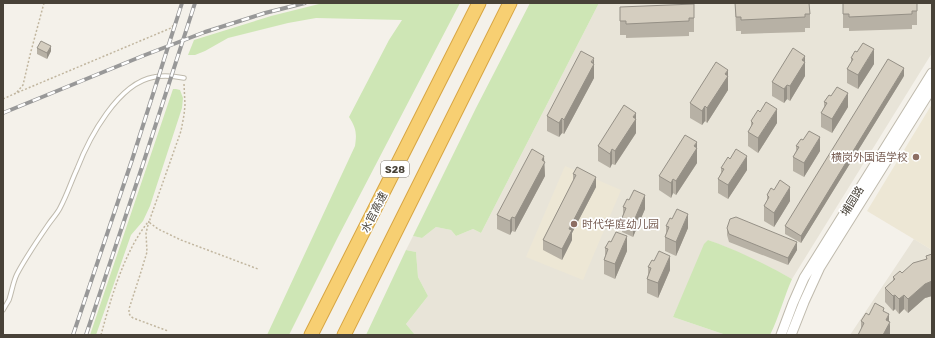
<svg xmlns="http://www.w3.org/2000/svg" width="935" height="338" font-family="Rubik,'Noto Sans SC',sans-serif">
<rect width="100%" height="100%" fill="#f4f1ea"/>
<!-- residential -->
<path fill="#e8e4d8" d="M599,3H932V53L792,279L769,267L726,247L708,240L673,317L726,335H415L406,324L428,296L418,277L416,252L406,250L413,236L422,238L436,227L451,230L456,236L473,229L481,233Z
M914,239L932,250V335H850Z"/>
<!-- education -->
<path fill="#ede7d5" d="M932,104V250L867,211Z
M565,166L621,190L583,280L526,257Z"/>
<!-- green -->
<path fill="#cee6b5" d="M323,3H460L338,237L289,335H267L355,146C357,133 356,128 349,117L389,40L402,20L316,18L288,23L228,38L205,51L195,55H188L194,40L271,16Z
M530,3H602H599L481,233L473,229L456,236L451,230L436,227L422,238L413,236L476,108Z
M173,89H176L180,90L183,98L182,108L150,206L143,221L131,235L96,335H90Z
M708,240C737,250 765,264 792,279C784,297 779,317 770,335H726L673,317L704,244Z
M406,250L416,252L418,277L428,296L406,324L415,335H366Z"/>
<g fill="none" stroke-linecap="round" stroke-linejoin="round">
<!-- service casing -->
<g stroke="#bfbaad" stroke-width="5.5">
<path id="service" d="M3,310C5,307 7,303 9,300C12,291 13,282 17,274C26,257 37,241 48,225C52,219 57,214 60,208C67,195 71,182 77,169C89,138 118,83 154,77C164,75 174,76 184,78"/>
</g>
<!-- tertiary casing -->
<g stroke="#bfbaad" stroke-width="11">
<path id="tertiary" d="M781,335L793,303L804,278L932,73
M791,335L804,302L820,267L932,88"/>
</g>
<!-- motorway casing -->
<g stroke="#d7a542" stroke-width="15">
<path id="motorway" d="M311,335L479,3
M344,335L510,3"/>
</g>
<!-- path -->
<path stroke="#c1b69f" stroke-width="1.5" stroke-dasharray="2 2" stroke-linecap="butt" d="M184,84L185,105L184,115L181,131L150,219V223L158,229L181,240L258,269
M17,92L23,85L30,55L44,3
M14,94L171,28L175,23L182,3
M3,99L14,94
M149,221L146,233L147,252L140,275L129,309C129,314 129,315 133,318L168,331
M101,335C111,298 124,252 148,222"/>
<!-- service -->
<use href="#service" stroke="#fff" stroke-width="3.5"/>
<!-- tertiary -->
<use href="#tertiary" stroke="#fff" stroke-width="9"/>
<!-- motorway -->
<use href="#motorway" stroke="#f7cf72" stroke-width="13"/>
<!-- rail casing -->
<g stroke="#989898" stroke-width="4">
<path id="rail" d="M3,113L145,55L205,32L265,13L305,3
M73,335L132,160L182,3
M86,335L143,164L195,3"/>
</g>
<!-- rail -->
<use href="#rail" stroke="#fff" stroke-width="2.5" stroke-dasharray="8" stroke-linecap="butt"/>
</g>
<!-- wall -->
<path fill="#b7b1a5" d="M735,3L810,14V28H805V32L741,34V31H736Z
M843,3H917V25H912V29L849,31V28H843Z
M620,7L694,18V32H689V36L626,38V35H620Z
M37,48L51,51L47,59L37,54Z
M805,56V76L790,101L787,99L784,103L772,96V82Z
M851,58L874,64L858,89L847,83V69L851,64Z
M594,63V78L564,134L562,133L559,137L547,131V116Z
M728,70V90L707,123L705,121L702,125L690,118V103Z
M904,76L801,243L785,234V226Z
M831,96L848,107L832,133L821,127V113L824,107V102Z
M636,113V133L615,165L612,164L610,168L598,161V146Z
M751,121L777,123L758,153L748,146V132L751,127Z
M697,142V163L676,195L673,193L671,198L659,190V176Z
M796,146L820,151L804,177L793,171V157L796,151Z
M544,162L545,176L515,232L512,231L510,235L497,229V215Z
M721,168L747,170L728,199L718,193V179L721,173Z
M573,174L596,187L572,233V240L562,260L543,250V240L573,181Z
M774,190L790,201L774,227L764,221V206L767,201V195Z
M623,207L645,209L633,237L622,232V218L623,214Z
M666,226L688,228L676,256L665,251V237L666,233Z
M727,228L797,250L788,265L729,242L727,235Z
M605,248L627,251L615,279L604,274V260L605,256Z
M932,254V296L925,298L908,313L904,309L899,314L895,309L893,311L885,302V288L893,281V277L902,273L926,259V256Z
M648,267L670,270L658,298L647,293V279L648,275Z
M884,311L889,322L890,335L861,328V321L869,315Z"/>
<!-- shaded-wall -->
<path fill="#959086" d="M51,46V51L47,59V53Z
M874,49V64L858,89V75Z
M805,56V76L790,101V86Z
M594,58V78L564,134V120Z
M904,68V76L801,243V236Z
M728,70V90L707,123V108Z
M787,85V99L784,103V89Z
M848,93V107L832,133V119Z
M705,106V121L702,125V111Z
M777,109V123L758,153V138Z
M636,113V133L615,165V151Z
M562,118V133L559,137V123Z
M820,137V151L804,177V163Z
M697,142V163L676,195V181Z
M612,149V164L610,168V154Z
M544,156L545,176L515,232V218Z
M747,156V170L728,199V185Z
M596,177V187L572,233V240L562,260V249L569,229Z
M673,179V193L671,198V183Z
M790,187V201L774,227V213Z
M645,195V209L633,237V223Z
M688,214V228L676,256V242Z
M512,217V231L510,235V221Z
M627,236V251L615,279V264Z
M797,242V250L788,265V258Z
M670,256V270L658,298V283Z
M932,281V296L925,298L908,313V299L925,284Z
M895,295V309L893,311V296Z
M904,295V309L899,314V299Z
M889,314V325L890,322V335H883L886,320Z"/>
<!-- building -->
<path fill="#d5cec0" stroke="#959086" d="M735,3H809L810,14H805V17L741,20V17H736Z
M843,3H917V11H912V14L849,17V14H843Z
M694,4V18H689V21L626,24V21H620V7Z
M41,41L51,46L47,53L37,48Z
M863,43L874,49L858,75L847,69L853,59L851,58L855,51L857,52Z
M793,48L805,56L802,60L805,62L790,86L787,85L784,89L772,82Z
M581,51L594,58L591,62L594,64L564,120L562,118L559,123L547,116Z
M888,59L904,68L801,236L785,226Z
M716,62L728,70L725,74L728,76L707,108L705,106L702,111L690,103Z
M837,87L848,93L832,119L821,113L827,103L824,102L829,95L831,96Z
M766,102L777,109L758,138L748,132L753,123L751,121L758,110L760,112Z
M624,105L636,113L633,117L636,119L615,151L612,149L610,154L598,146Z
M809,131L820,137L804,163L793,157L799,147L796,146L801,139L803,140Z
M685,135L697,142L694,146L697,148L676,181L673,179L671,183L659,176Z
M532,149L544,156L542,160L545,162L515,218L512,217L510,221L497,215Z
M736,149L747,156L728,185L718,179L724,169L721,168L728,157L730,159Z
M577,167L596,177L569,229L572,230L562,249L543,240L576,175L573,174Z
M780,180L790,187L774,213L764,206L769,197L767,195L771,188L774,190Z
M634,190L645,195L633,223L622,218L626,208L623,207L627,199L629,200Z
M677,209L688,214L676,242L665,237L669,227L666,226L670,218L672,219Z
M736,217L797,242L788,258L729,234L727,228L730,219Z
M616,232L627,236L615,264L604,260L608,249L605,248L609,241L611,242Z
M659,251L670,256L658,283L647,279L651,268L648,267L652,260L654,261Z
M932,254V281L925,284L908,299L904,295L899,299L895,295L893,296L885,288L895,279L893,277L900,271L902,273L913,263L927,259L926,256Z
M875,303L884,308L883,311L889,314L886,320L890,322L883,335H858L864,323L861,321L866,313L869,315Z"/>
<!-- markers -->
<g fill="#8d6e63" stroke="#fff" stroke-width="1.5">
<circle cx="916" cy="157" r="4"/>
<circle cx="574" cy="224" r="4"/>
</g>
<g text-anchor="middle" stroke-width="3.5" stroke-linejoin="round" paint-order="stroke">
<!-- shield labels -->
<rect fill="#fff" stroke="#7f7b74" stroke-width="1" x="381" y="161" width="28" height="16" rx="3"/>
<g font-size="10" font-weight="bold" fill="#484238">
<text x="395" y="173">S28</text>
</g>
<!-- education labels -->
<g font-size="11" fill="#785e54" stroke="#fff" text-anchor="end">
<text x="908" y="161">横岗外国语学校</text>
<text x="582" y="228" text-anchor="start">时代华庭幼儿园</text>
</g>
<!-- street labels -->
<g font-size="11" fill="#484238" stroke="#fff">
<text transform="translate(852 201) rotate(-58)" y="4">埔园路</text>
<text transform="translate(374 212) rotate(-63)" y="4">水官高速</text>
</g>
</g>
<!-- border -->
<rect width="935" height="338" fill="none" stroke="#484238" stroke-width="8"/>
</svg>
